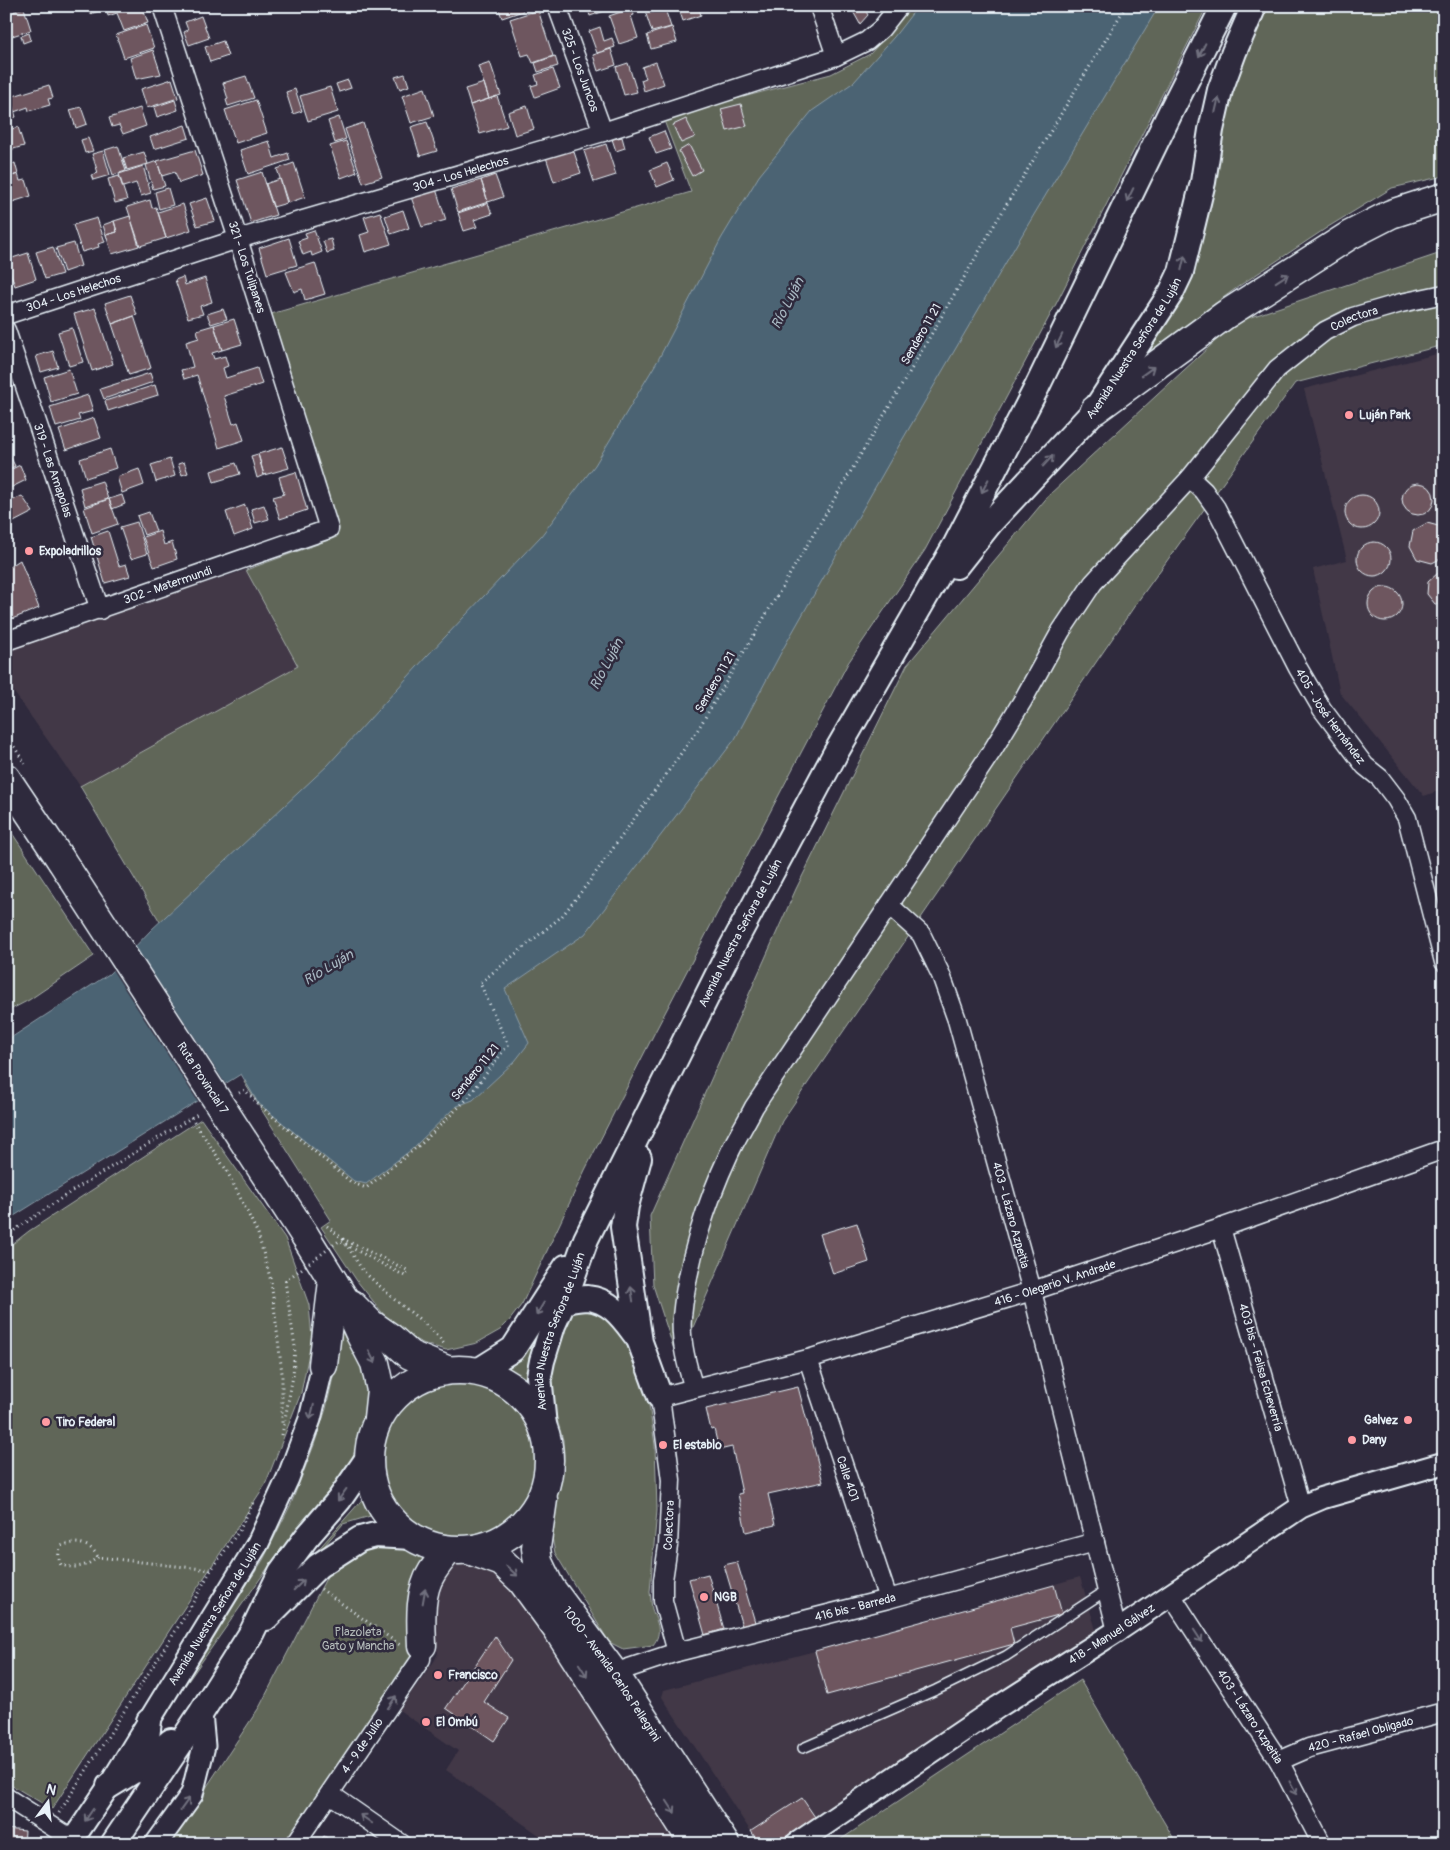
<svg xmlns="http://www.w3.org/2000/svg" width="1450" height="1850" font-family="Pangolin,sans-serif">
<rect width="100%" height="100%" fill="#2f2a3d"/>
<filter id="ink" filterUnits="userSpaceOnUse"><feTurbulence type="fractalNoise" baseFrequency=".02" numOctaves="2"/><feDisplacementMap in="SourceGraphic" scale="10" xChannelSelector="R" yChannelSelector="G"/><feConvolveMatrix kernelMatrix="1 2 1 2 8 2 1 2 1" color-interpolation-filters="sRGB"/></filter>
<g filter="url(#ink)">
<!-- built -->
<path fill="#423847" d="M1444,352V789L1424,796L1340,693L1313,569L1347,560L1304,389Z
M246,570L298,666L80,786L6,681V647Z
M467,1562L500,1569L686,1844H552L446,1770L458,1751L399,1710L435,1660L438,1653L433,1605L435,1592L447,1572L457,1565Z
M1080,1577L1096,1630L775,1844H759L662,1697L664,1690L815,1651Z"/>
<!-- green -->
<path fill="#616659" stroke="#a4aca8" d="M913,6H948L627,459L186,966L80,786L298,666L246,570L337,537L271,314L691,192L663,118L831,74L870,54Z
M1083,6H1207L1056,304L925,550L848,663L656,1030L585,1170L522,1304L509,1321L500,1330L477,1343L446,1350L425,1344L407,1336L393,1326L357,1281L321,1227L331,1220L244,1082L333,1043Z
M1261,6H1444V176L1392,188L1328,227L1242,284L1139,359L1220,133L1243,49Z
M1444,252V345L1295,383L1138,601L782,1121L678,1362L653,1285L650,1216L796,889L907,665L1050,494L1236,322Z
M6,824L94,956L29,1000L6,1012Z
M201,1119L285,1238L309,1305L312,1338L301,1393L265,1485L52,1809L6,1782V1249L29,1231Z
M581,1305L621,1323L645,1378L655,1445L657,1510L650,1592C651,1598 651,1603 652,1609C657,1623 663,1632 653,1645L623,1649L609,1642L555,1553L550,1527L563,1471L564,1455L563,1440L552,1402L549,1363L570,1312Z
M554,1308L528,1379L508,1369C513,1359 526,1353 534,1344C542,1333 547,1319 554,1308Z
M342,1314L365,1354L373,1396L351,1462L325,1500L281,1549L172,1704L154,1725L263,1560L291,1504L314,1445L326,1409L338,1355Z
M382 1457a80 80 0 1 1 160 0a80 80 0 1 1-160 0Z
M367,1494L377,1514L343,1524L313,1559L300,1570Z
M410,1544L436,1554L412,1662L285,1844H169L260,1706L335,1561L356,1548Z
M1080,1680L1177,1844H834Z"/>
<!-- water -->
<path fill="#4b6473" stroke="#8a9ca8" d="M918,6H1159L1029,223L897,449L784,647L735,739L585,934L505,989L529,1043L515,1061L473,1100L455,1107L411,1150L366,1184L354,1181L258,1103L241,1074L6,1221V1041L109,974L151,930L328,765L427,656L541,536L595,465L658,360L721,239L759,176L812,111L854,82L894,37Z"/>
<!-- pier -->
<path fill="#2f2a3d" d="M134,944L227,1086L199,1103L111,968Z"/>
<!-- building -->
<path fill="#6e575e" stroke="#e8f1f8" d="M87,6H108V8L90,14Z
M112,6H142L148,23L124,31L117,13L108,16L106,8Z
M182,6H200L184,11Z
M498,6H521L523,11L502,18Z
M587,6H619L590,16Z
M678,6H698L701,15L683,21Z
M850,6H863L868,15L860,24Z
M24,8L31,30L9,37L6,28V14Z
M632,8L634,15L631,16L638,38L619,44L609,16Z
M665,9L671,27L652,32L646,14Z
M538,10L553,56L533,63L529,54L522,56L510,19Z
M201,16L209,38L189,45L184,32L188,30L185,22Z
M146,25L154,48L124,58L116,35Z
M600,27L604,41L612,38L615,47L597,53L589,31Z
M672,27L677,42L651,49L647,35Z
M29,33L31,40L23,43L21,36Z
M223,41L228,56L210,62L205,47Z
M611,49L616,65L598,71L593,55Z
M153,50L161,74L136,79L130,58Z
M555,56L558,66L538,72L535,63Z
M490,62L501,95L489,99L478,66Z
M656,62L664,84L644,91L641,80L646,78L642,67Z
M628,63L637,92L624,95L616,67Z
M553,69L560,88L535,97L531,86L538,84L535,75Z
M405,74L409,86L400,89L395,77Z
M246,76L254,98L228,106L226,100L228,99L223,83Z
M172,79L178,98L147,108L141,89Z
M348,80L351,88L339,92L336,84Z
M484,83L489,99L470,105L465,89Z
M49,85L53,98L48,99L50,105L29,111L28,107L14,112L10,97Z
M330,87L338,112L308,121L300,96Z
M425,88L434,116L411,123L402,96Z
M295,89L302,111L293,114L286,92Z
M497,96L507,126L480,134L470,105Z
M10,97L16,117L6,120V98Z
M175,100L178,110L157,117L154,107Z
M256,100L267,133L236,143L225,110Z
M741,104L747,126L727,131L721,109Z
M527,106L534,129L515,135L508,112Z
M81,107L87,124L76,128L70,110Z
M140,108L146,126L123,134L119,125L112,127L109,118Z
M339,117L346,139L335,143L328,121Z
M686,119L695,137L681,143L673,125Z
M427,122L437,151L420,156L411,127Z
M363,123L382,177L363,183L345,129Z
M185,125L189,138L154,149L150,137Z
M18,127L24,146L6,151V131Z
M664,131L671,149L656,154L649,137Z
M622,137L625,148L616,151L612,139Z
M88,138L93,151L85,153L81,140Z
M269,141L274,158L288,153L290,160L248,174L240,150Z
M346,141L357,172L341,178L330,146Z
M606,144L616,175L594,182L584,151Z
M689,145L702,170L692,176L679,151Z
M118,146L126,171L113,175L105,150Z
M572,146L581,173L554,182L545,154Z
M195,150L203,175L179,183L175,172L162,176L157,161Z
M103,151L110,175L93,180L91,175L98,173L92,154Z
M144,152L148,164L127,170L123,158Z
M157,161L165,186L153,189L146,165Z
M15,163L18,174L6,178V166Z
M294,163L305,197L288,203L277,169Z
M667,163L674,180L657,187L650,170Z
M143,166L151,193L141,196L136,183L123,187L119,174Z
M262,172L276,215L251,223L237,180Z
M18,174L20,181L26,180L31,196L6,204V178Z
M495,175L503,197L488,202L481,180Z
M119,176L127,200L115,203L108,179Z
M280,179L287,203L273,207L265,184Z
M481,180L488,202L458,212L451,189Z
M168,188L173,205L159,209L155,192Z
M436,189L446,220L422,227L411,197Z
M207,198L215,221L197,226L189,204Z
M150,200L152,208L156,207L166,238L140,246L127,207Z
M488,203L492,214L474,220L477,227L464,231L458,213Z
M183,204L191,230L166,238L158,212Z
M403,210L409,228L391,234L385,216Z
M380,212L391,244L365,252L360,235L369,232L364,217Z
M130,216L139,246L112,254L106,235L117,232L114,221Z
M97,218L105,242L98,244L99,247L82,252L73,225Z
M114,221L117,232L106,235L103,225Z
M314,230L322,252L312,256L311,252L303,255L298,241L307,238L305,233Z
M289,238L297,265L267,274L259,248Z
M331,239L334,251L327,253L323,241Z
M74,243L81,266L64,272L56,248Z
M53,247L62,274L45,279L36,252Z
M28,253L36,279L15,286L6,260Z
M315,263L325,294L305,300L302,289L294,292L286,272Z
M183,277L185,285L205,278L212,302L200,306L203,314L188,318L175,280Z
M130,295L137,315L112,324L105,303Z
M95,308L113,364L92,371L74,314Z
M223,309L227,319L211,324L207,314Z
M134,316L151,368L129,375L112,324Z
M234,319L242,344L222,350L214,325Z
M214,325L222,350L212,353L214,359L225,356L228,366L223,368L226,378L257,368L262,384L224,396L233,424L238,422L244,440L219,448L197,375L184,379L181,370L193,367L186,342L199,338L197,330Z
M72,328L83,362L69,366L58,332Z
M53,351L58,367L41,372L36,356Z
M69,369L77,394L51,402L44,377Z
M150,373L153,382L104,399L100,389Z
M155,385L158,395L108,411L105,401Z
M88,395L93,411L78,415L80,420L56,427L50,407Z
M94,418L101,438L66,450L59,430Z
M282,447L289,468L264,475L258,454Z
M110,449L116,468L86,478L80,459Z
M9,454L15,466L6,471V455Z
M258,454L264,475L257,478L251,456Z
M170,459L175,476L156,482L151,465Z
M184,462L188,473L182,475L178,464Z
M236,463L240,474L214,482L211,471Z
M20,465L26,480L6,490V472Z
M139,469L144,485L122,493L117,477Z
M296,472L307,510L280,519L273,497L284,494L279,477Z
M102,481L108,499L85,506L80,488Z
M1402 499a16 16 0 1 1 32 0a16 16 0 1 1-32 0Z
M6,491L11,501L22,496L33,512L6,526Z
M122,495L125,504L112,509L109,499Z
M1345 512a17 17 0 1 1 34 0a17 17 0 1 1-34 0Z
M109,499L118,524L92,533L84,508Z
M245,505L253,529L234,536L226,512Z
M264,505L269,519L255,523L251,509Z
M149,512L156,531L144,535L137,516Z
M137,522L147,554L131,559L120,527Z
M1427,523L1442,527L1444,531V557L1432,563L1417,559L1410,546L1413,531Z
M108,531L119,566L126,564L130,576L105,583L91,537Z
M160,531L164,545L172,542L177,559L154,567L143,537Z
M1357 559a17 17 0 1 1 34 0a17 17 0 1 1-34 0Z
M20,560L39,608L12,619L6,610V569Z
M1438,573L1444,574V604H1435L1427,594L1428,582Z
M1368 604a17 17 0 1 1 34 0a17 17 0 1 1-34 0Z
M857,1223L869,1262L833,1274L820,1234Z
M798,1387L823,1482L768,1494L775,1525L746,1532L738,1494L742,1493L732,1447L719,1450L714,1429L711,1430L706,1409Z
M737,1562L755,1622L742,1626L724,1565Z
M708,1574L724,1629L705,1635L689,1579Z
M1054,1585L1062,1614L1010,1628L1014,1644L827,1695L815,1651Z
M495,1636L511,1660L484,1702L509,1718L494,1741L446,1708Z
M802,1798L815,1817L775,1844H759L751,1831Z
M6,1829L25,1831L24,1844H6Z
M324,1836L335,1844H318Z"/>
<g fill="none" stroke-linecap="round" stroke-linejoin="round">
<!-- service casing -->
<g stroke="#e8f1f8" stroke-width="12">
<path id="service" d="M803,1748L936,1690L1006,1656L1107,1590"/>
</g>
<!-- minor casing -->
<g stroke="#e8f1f8" stroke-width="21">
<g id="minor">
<path id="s1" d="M557,6L603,132"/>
<path d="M819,6L836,56"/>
<path id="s2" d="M6,315L238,239L603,132L836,56L867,41L881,29L899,6"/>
<path id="s3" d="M6,330L100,610"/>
<path id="s4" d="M1190,478L1204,491L1216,508L1298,668L1322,709L1365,766L1380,778L1396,799L1407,818L1444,962"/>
<path id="s5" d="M6,641L329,529L238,239L162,6"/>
<path id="s6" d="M889,905L921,934L941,975L957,1020L1032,1291L1117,1631"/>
<path id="s7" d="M1221,1228L1301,1507"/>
<path id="s8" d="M808,1359L888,1599"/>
<path id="s9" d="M694,1388C687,1367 680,1339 682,1317C687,1263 706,1203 729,1154C736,1138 746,1123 754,1107L992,751L1023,700L1061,631L1093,583L1190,478L1277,369L1325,331L1353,317L1401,303L1444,294"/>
<path id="s10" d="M1171,1595L1279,1761L1322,1844"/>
<path id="s11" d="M677,1652L663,1601V1580L668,1546L671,1480L660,1397L808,1359L1032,1291L1221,1228L1444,1149"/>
<path id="s12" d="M614,1673L677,1652L888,1599L1095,1542"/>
<path id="s13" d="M1279,1761L1309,1748L1444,1712"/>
<path d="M330,1794L402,1844"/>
<path d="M6,1797L79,1844"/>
<path id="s14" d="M295,1844L421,1659L422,1645"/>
</g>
</g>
<!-- tertiary casing -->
<g stroke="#e8f1f8" stroke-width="25">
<g id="tertiary">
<path id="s15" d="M70,1844L109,1786L258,1543L288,1478L310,1419L323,1365"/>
<path d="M156,1844L192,1794L204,1746L201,1713"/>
<path id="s16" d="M796,1844L998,1707L1117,1631L1301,1507L1322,1498L1444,1463"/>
</g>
</g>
<!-- secondary casing -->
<g stroke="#e8f1f8" stroke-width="28">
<g id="secondary">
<path id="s17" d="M956,566L990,523L1095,410L1171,293L1181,272L1203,182L1211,130L1220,90L1234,52L1254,6"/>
<path d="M639,1158L626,1206L623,1227L640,1342L660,1397"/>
<path d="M564,1301C571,1300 580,1298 587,1298C612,1300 624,1320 638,1338"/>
<path d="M478,1371L513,1349L566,1267"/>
<path id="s18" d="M544,1426L539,1376L542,1361L553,1325L564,1301L586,1239L728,954L835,754L956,544L1037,387L1170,113L1224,6"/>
<path d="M266,1618L318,1566L360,1539L375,1535L412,1537"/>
<path d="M143,1771L149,1721"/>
<path d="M109,1786L145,1764L171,1741"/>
<path d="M113,1844L201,1713L252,1632L281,1572L306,1538L339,1500L370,1455"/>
</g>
</g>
<!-- primary casing -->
<g stroke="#e8f1f8" stroke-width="31">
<g id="primary">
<path d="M6,778L61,860"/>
<path d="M304,1234L343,1297L359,1332L375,1363L381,1390L378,1418"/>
<path d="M351,1304L371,1324L391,1338L410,1355L447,1370"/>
<path d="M323,1365L333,1281"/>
<circle cx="459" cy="1460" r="90"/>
<path id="s19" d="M543,1499L536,1548L538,1562L550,1587L614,1673L725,1844"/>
<path d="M469,1550L502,1562L522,1581L557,1629L694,1844"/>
<path d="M422,1645C421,1621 419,1592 432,1572C437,1564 443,1557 448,1550"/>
</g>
</g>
<!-- motorway casing -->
<g stroke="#e8f1f8" stroke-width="31">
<path id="motorway" d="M1095,410L1225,315L1350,235L1391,214L1444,197"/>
</g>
<!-- path -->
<path stroke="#e8f1f8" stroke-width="3" stroke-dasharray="1 4" stroke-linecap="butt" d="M6,734L25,764
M239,1093L245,1090L259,1105L351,1182L366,1188L422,1143L466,1100L508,1045L480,983L562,916L589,882L697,731L909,373L996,222L1126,6
M191,1117L227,1171L258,1234L271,1281L282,1373V1423
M327,1226L343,1239L409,1271
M6,1236L72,1191L199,1113
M343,1239L363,1271L395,1300L418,1318L439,1337L444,1344
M282,1435L293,1376L295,1347L285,1281
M98,1557C86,1567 76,1569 61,1565C58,1558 58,1553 61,1546C75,1540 91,1543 98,1557L211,1570
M321,1589L400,1645
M59,1813L187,1613L211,1570L239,1531L253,1503"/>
<!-- service -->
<use href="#service" stroke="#2f2a3d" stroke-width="9"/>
<!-- minor -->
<use href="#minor" stroke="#2f2a3d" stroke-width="18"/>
<!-- tertiary -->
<use href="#tertiary" stroke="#2f2a3d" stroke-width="21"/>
<!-- secondary -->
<use href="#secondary" stroke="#2f2a3d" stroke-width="24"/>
<!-- primary -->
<use href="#primary" stroke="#2f2a3d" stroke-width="28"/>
<!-- motorway -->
<use href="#motorway" stroke="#2f2a3d" stroke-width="28"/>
<!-- primary-bridge casing -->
<g stroke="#e8f1f8" stroke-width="31" stroke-linecap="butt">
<g id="primary-bridge">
<path id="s20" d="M61,860L304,1234"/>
</g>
</g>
<!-- path-bridge -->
<path stroke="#e8f1f8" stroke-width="3" stroke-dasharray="1 4" stroke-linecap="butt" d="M285,1281L339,1241L405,1276L409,1271"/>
<!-- primary-bridge -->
<use href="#primary-bridge" stroke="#2f2a3d" stroke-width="28"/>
</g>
<!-- one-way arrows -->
<defs><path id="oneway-shaft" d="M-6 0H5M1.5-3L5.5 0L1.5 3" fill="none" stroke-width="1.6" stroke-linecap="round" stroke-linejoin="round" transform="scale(1.25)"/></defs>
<g stroke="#70707e">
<use href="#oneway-shaft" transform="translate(1202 50) rotate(117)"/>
<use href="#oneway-shaft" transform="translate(1217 105) rotate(-77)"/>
<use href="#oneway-shaft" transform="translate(1130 195) rotate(116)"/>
<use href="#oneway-shaft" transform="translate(1183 263) rotate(-77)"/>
<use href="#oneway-shaft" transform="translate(1282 278) rotate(-33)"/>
<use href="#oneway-shaft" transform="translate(1059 341) rotate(116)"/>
<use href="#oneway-shaft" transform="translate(1148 371) rotate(-36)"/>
<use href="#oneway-shaft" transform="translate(1048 461) rotate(-47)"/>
<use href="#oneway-shaft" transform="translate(985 486) rotate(117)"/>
<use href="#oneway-shaft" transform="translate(632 1294) rotate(-99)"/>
<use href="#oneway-shaft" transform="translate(540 1309) rotate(121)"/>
<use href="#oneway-shaft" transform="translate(372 1357) rotate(63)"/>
<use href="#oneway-shaft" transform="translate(312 1412) rotate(104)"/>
<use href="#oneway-shaft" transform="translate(342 1495) rotate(126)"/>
<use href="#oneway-shaft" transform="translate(512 1571) rotate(42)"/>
<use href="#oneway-shaft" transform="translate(299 1585) rotate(-45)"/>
<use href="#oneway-shaft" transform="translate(424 1596) rotate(-80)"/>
<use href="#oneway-shaft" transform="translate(1198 1636) rotate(57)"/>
<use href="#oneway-shaft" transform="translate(583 1670) rotate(57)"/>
<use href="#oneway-shaft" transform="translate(392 1702) rotate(-56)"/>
<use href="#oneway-shaft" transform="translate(1293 1788) rotate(62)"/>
<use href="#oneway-shaft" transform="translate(185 1804) rotate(-54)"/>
<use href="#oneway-shaft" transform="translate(671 1807) rotate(57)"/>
<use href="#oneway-shaft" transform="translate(89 1815) rotate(124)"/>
<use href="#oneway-shaft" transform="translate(366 1819) rotate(-145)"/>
</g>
</g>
<!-- markers -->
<g fill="#ff9aa2" stroke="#2f2a3d" stroke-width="2">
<circle cx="1349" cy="415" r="5"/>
<circle cx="29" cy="551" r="5"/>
<circle cx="1408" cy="1420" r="5"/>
<circle cx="46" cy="1422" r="5"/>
<circle cx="1352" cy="1440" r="5"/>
<circle cx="663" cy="1445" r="5"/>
<circle cx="704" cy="1597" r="5"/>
<circle cx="438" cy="1675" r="5"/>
<circle cx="426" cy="1722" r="5"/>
</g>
<g text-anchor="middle" stroke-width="5" stroke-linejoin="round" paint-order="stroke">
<!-- street labels -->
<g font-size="12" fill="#e8f1f8" stroke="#2f2a3d">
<text dy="4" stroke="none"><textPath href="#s1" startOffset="68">325 - Los Juncos</textPath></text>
<text dy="4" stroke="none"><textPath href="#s2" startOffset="476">304 - Los Helechos</textPath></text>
<text transform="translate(247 267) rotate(72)" y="4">321 - Los Tulipanes</text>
<text dy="4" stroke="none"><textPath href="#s2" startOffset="71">304 - Los Helechos</textPath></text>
<text dy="4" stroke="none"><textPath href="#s9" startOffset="1296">Colectora</textPath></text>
<text transform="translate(921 334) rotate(-60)" y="4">Sendero 11 21</text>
<text dy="4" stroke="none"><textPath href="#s17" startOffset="282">Avenida Nuestra Señora de Luján</textPath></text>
<text dy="4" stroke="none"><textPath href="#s3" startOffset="148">319 - Las Amapolas</textPath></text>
<text dy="4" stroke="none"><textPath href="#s5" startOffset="171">302 - Matermundi</textPath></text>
<text transform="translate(715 682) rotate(-60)" y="4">Sendero 11 21</text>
<text dy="4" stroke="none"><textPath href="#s4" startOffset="278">405 - José Hernández</textPath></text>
<text dy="4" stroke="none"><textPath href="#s18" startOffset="538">Avenida Nuestra Señora de Luján</textPath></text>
<text transform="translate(475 1072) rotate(-51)" y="4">Sendero 11 21</text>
<text dy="4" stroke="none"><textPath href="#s20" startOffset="260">Ruta Provincial 7</textPath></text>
<text dy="4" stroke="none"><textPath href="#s6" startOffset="339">403 - Lázaro Azpeitia</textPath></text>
<text dy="4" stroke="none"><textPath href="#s11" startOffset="669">416 - Olegario V. Andrade</textPath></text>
<text dy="4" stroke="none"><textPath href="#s18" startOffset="98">Avenida Nuestra Señora de Luján</textPath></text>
<text dy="4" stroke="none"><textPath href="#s7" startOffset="145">403 bis - Felisa Echeverría</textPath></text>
<text dy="4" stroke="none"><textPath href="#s8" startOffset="126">Calle 401</textPath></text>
<text dy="4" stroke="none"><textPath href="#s11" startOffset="129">Colectora</textPath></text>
<text dy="4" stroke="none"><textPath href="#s12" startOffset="250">416 bis - Barreda</textPath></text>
<text dy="4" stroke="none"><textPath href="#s15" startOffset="272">Avenida Nuestra Señora de Luján</textPath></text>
<text dy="4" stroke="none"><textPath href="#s16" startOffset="379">418 - Manuel Gálvez</textPath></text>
<text dy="4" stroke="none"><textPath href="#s19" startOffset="198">1000 - Avenida Carlos Pellegrini</textPath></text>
<text dy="4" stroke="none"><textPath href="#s10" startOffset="145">403 - Lázaro Azpeitia</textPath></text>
<text dy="4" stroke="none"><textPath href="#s13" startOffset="86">420 - Rafael Obligado</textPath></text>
<text dy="4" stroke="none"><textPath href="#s14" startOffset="119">4 - 9 de Julio</textPath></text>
</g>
<!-- poi labels -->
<g font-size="12" font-weight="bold" fill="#e8f1f8" stroke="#2f2a3d" text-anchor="start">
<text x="1359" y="419">Luján Park</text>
<text x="39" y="555">Expoladrillos</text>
<text x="1398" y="1424" text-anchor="end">Galvez</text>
<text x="56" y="1426">Tiro Federal</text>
<text x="1362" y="1444">Dany</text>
<text x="673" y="1449">El establo</text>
<text x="714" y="1601">NGB</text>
<text x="448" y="1679">Francisco</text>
<text x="436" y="1726">El Ombú</text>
</g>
<!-- park labels -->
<g font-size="12" fill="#b2b9b8" stroke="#2f2a3d">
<text x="358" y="1636">Plazoleta<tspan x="358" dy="14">Gato y Mancha</tspan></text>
</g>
<!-- water labels -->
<g font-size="14" font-style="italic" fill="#a9b9c3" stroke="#2f2a3d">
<text transform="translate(787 303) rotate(-63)" y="5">Río Luján</text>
<text transform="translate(606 664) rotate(-62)" y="5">Río Luján</text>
<text transform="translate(328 967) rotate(-31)" y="5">Río Luján</text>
</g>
</g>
<!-- margin -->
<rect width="1450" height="1850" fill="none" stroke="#2f2a3d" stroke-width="25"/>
<rect x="12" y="12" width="1425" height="1825" fill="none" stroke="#e8f1f8" stroke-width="2" filter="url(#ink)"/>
<!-- north arrow -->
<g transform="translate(48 1802) rotate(15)" stroke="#2f2a3d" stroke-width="4" paint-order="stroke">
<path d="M0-4L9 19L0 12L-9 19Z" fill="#e8f1f8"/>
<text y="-8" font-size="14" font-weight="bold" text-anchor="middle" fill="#e8f1f8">N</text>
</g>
</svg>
